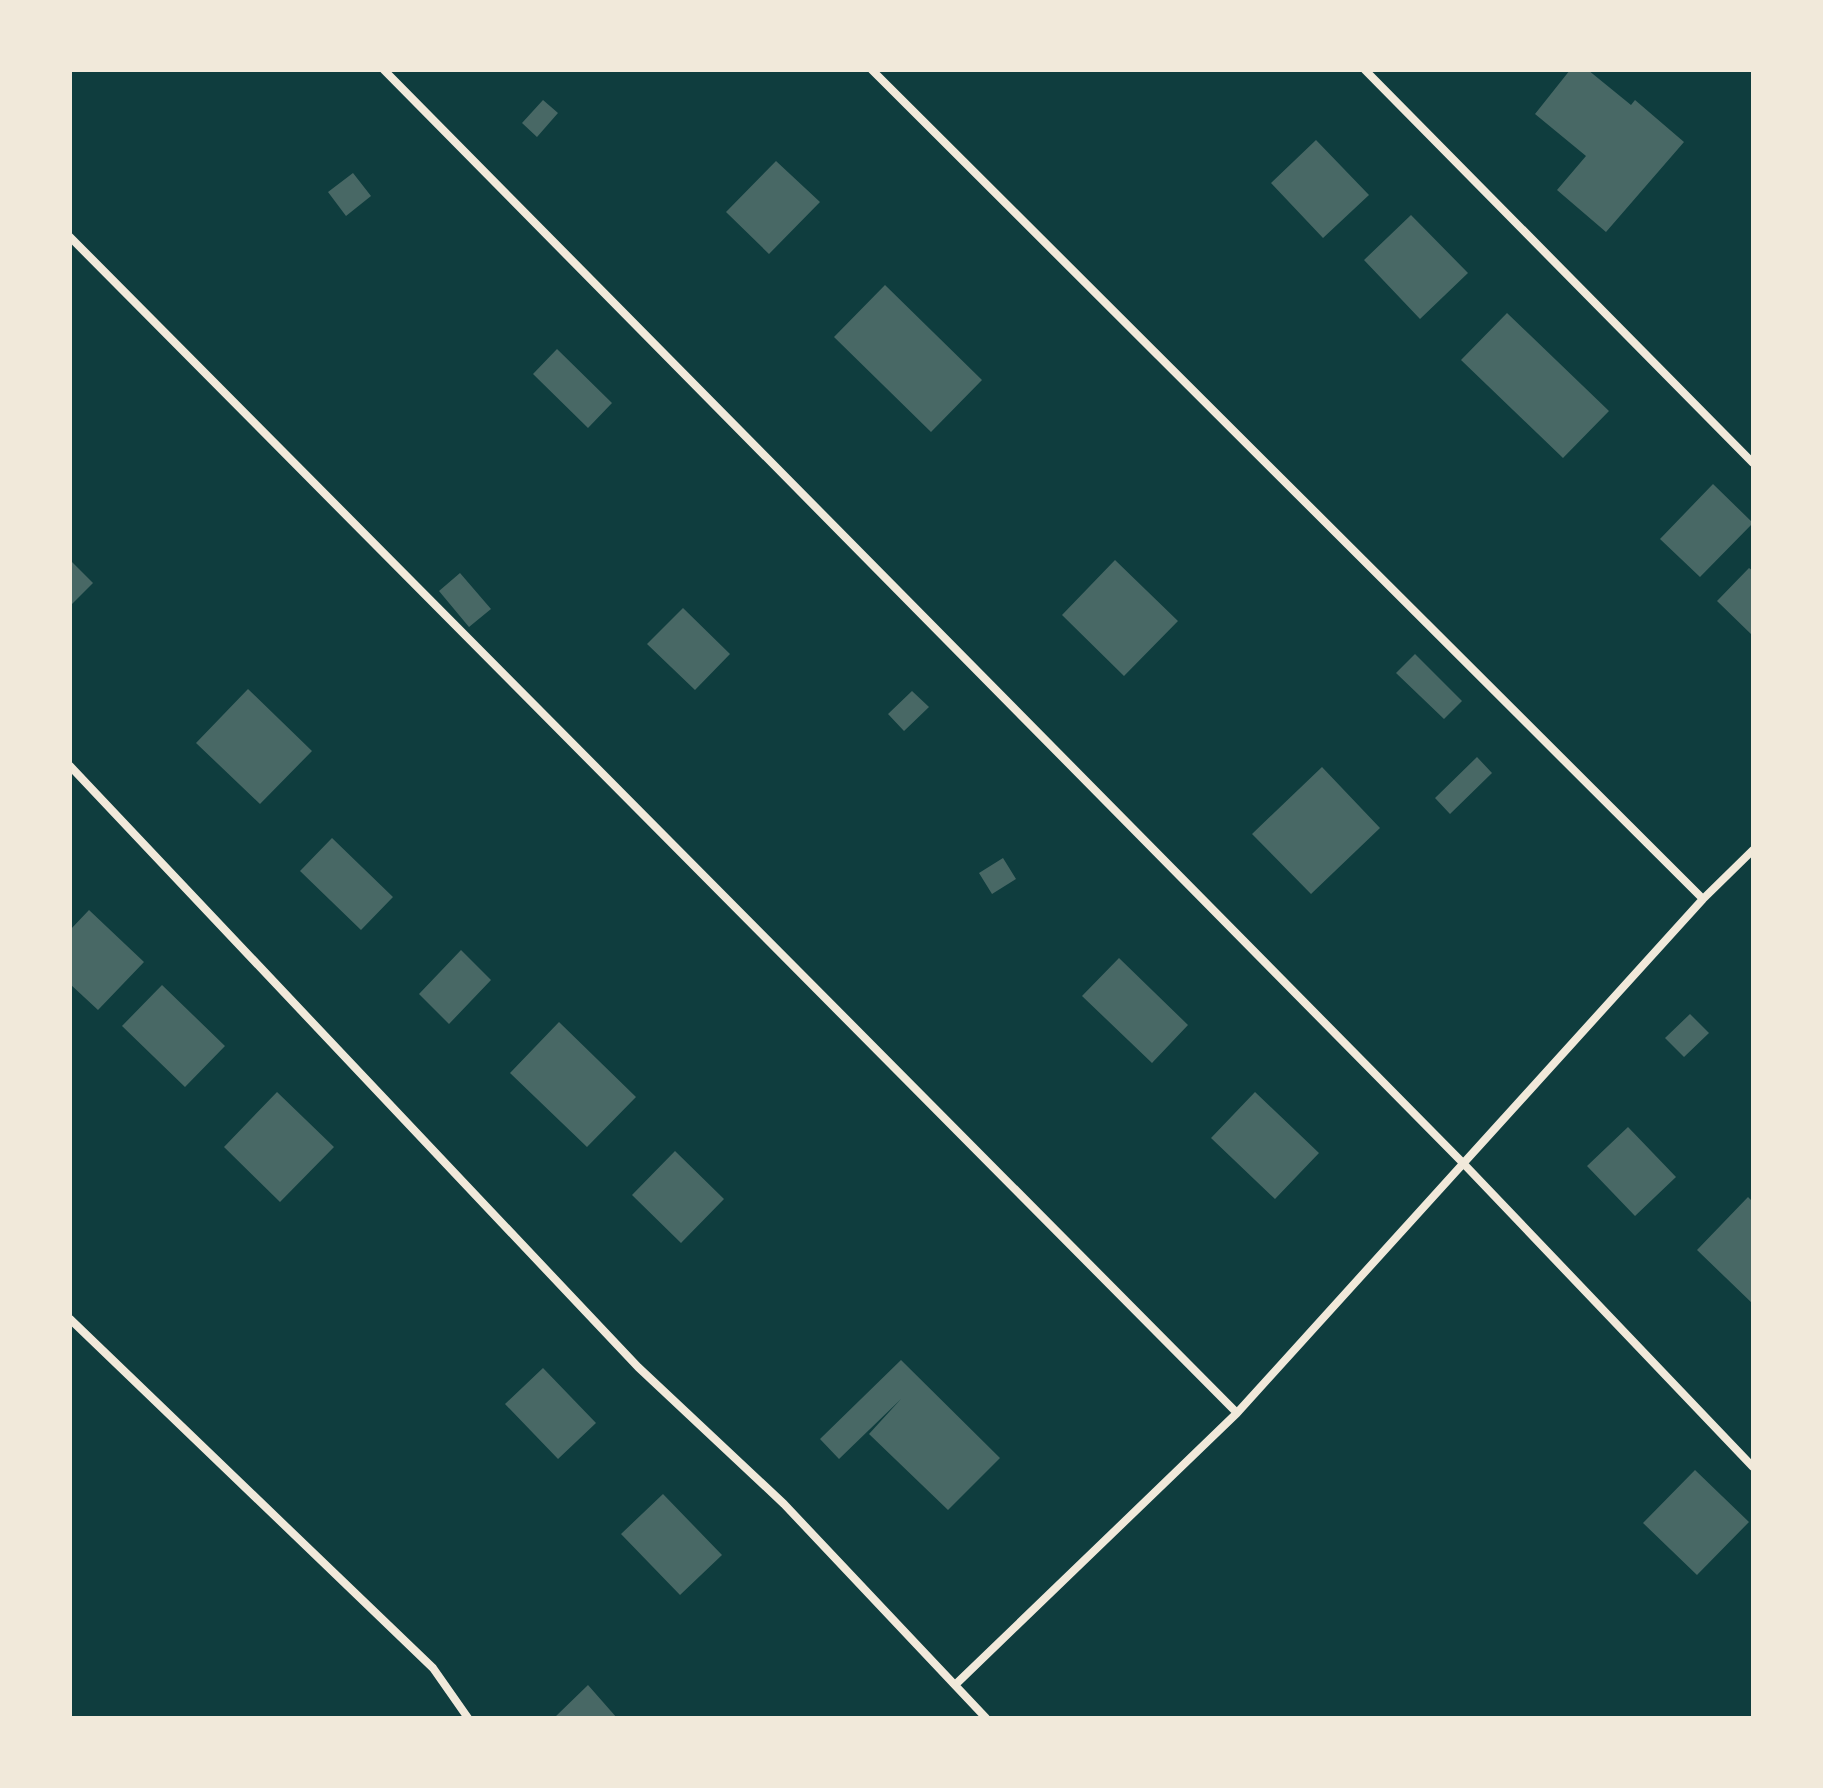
<svg xmlns="http://www.w3.org/2000/svg" width="1823" height="1788" font-family="'DejaVu Sans',sans-serif">
<rect width="100%" height="100%" fill="#0f3d3e"/>
<!-- building -->
<path fill="#486865" d="M1570,70H1588L1631,105L1635,100L1684,142L1606,232L1557,190L1586,156L1535,114Z
M543,100L558,113L537,137L522,123Z
M1316,140L1369,195L1323,238L1271,183Z
M776,161L820,202L769,254L726,212Z
M353,173L371,196L346,216L328,192Z
M1411,215L1468,273L1420,319L1364,260Z
M885,285L982,380L931,432L834,337Z
M1507,313L1609,411L1563,458L1461,360Z
M557,349L612,403L588,428L533,374Z
M1713,484L1753,523L1700,577L1660,539Z
M70,560L93,583L70,606Z
M1115,560L1178,621L1124,676L1062,615Z
M1749,568L1753,571V636L1717,601Z
M460,573L491,609L469,627L439,591Z
M683,608L730,654L695,690L647,644Z
M1415,654L1462,701L1444,719L1396,673Z
M248,689L312,751L260,804L196,743Z
M912,691L929,707L904,731L888,714Z
M1477,757L1492,773L1450,814L1435,798Z
M1322,767L1380,828L1311,894L1252,834Z
M332,838L393,897L361,930L300,871Z
M1003,858L1016,879L992,894L979,873Z
M89,910L144,962L98,1010L70,984V930Z
M461,950L491,980L449,1024L419,994Z
M1119,958L1188,1025L1152,1063L1082,996Z
M162,985L225,1046L185,1087L122,1026Z
M1690,1014L1709,1033L1684,1057L1665,1038Z
M559,1022L636,1097L587,1147L510,1073Z
M277,1092L334,1147L280,1202L224,1147Z
M1255,1092L1319,1153L1275,1199L1211,1138Z
M1628,1127L1676,1177L1635,1216L1587,1166Z
M675,1151L724,1199L681,1243L632,1195Z
M1748,1197L1753,1202V1304L1697,1250Z
M901,1360L1000,1458L948,1510L869,1434L901,1399L839,1459L820,1439Z
M543,1368L596,1423L558,1459L505,1404Z
M1695,1470L1749,1522L1697,1575L1643,1523Z
M663,1494L722,1555L680,1595L621,1534Z
M588,1685L617,1718H554Z"/>
<g fill="none" stroke-linecap="round" stroke-linejoin="round">
<!-- minor -->
<path stroke="#f1e9da" stroke-width="8" d="M384,70L1462,1162L1753,1467
M872,70L1703,899
M1365,70L1753,463
M70,237L1237,1413
M70,766L638,1367L784,1504L986,1718
M70,1319L433,1668L468,1718
M955,1685L1237,1413L1703,899L1753,850"/>
</g>
<!-- border -->
<rect width="1823" height="1788" fill="none" stroke="#f1e9da" stroke-width="144"/>
</svg>
